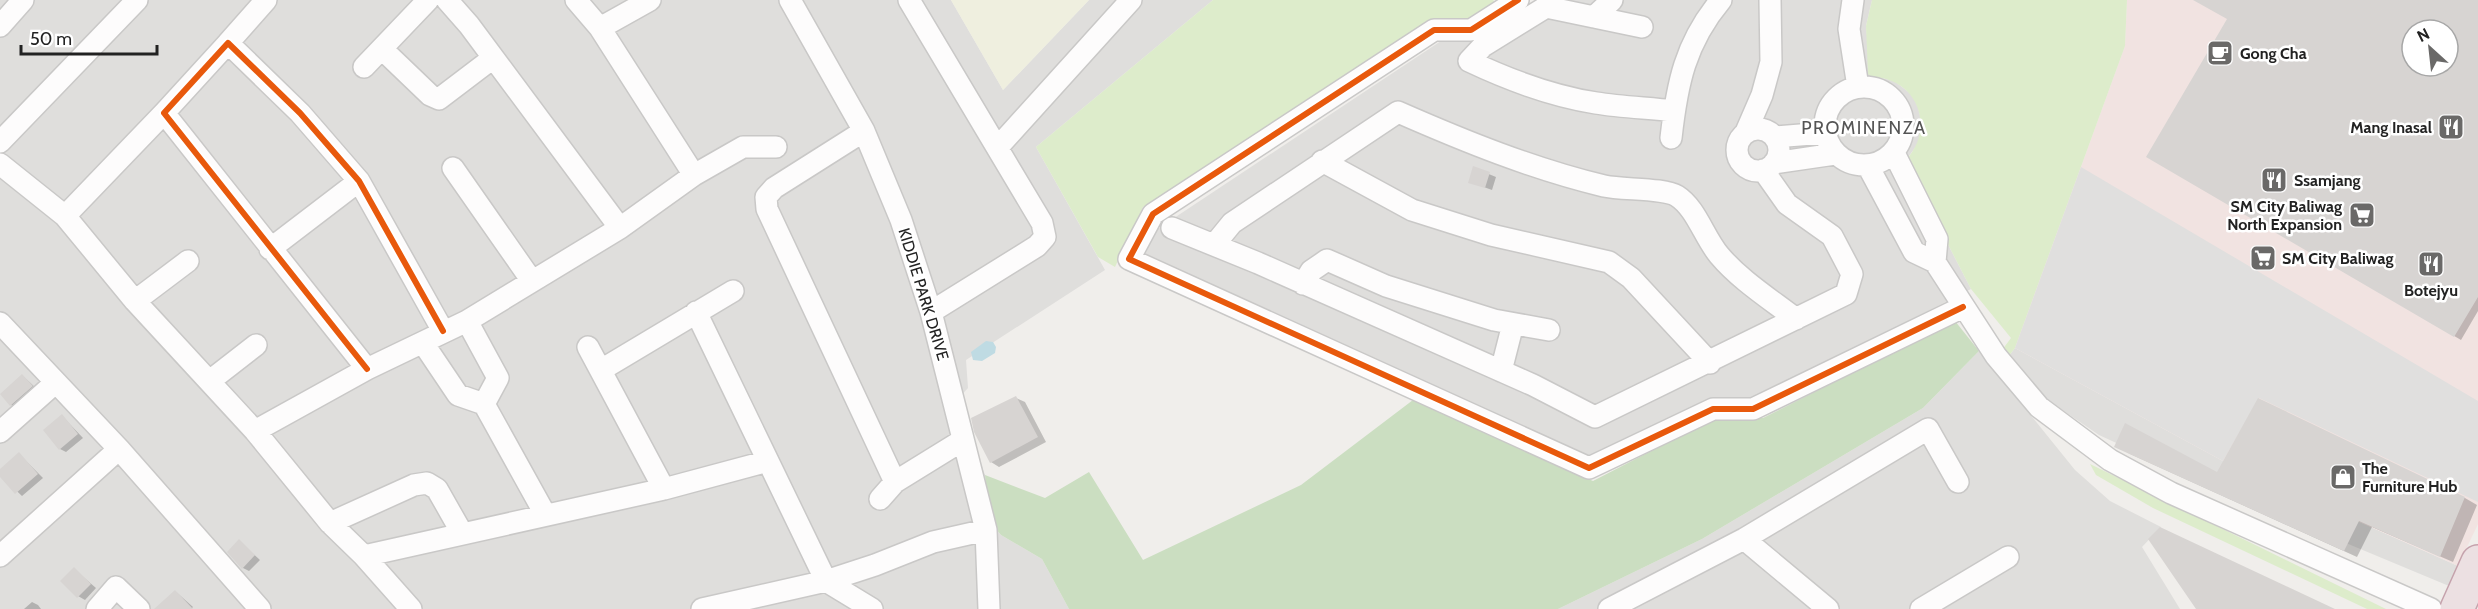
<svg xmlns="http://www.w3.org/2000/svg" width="2478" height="609" font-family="Cabin,sans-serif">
<rect width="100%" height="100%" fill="#f0eeeb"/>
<!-- residential -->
<path fill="#dfdedc" d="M0,0H951L1003,90L1089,0H1213L1036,147L1105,270L966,360L968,388L958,399L985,475L988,520L1001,535L1042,559L1069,609H0Z
M1538,0H1872L1866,26L1871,77L1893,80L1911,94L1917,103L1922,124L1921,134L1918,144L1905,161L1971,289L1748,403L1715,397L1592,458L1145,255L1153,232L1447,37L1475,40Z
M2015,348L2223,461L2458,566L2449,586L2214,488L2099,435L2039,394L2008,357Z
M1979,351L2075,470L2110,501L2161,527L2142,547L2180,609H1558L1702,539L1923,408Z"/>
<!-- commercial -->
<path fill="#f1e3e1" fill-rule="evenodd" d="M2127,0H2478V524L2458,566L2223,461L2015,348L2125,46ZM2412,30H2448V66H2412Z"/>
<!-- farmland -->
<path fill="#efefdf" d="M951,0H1089L1003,90Z"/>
<!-- grass -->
<path fill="#ddeccb" d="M1213,0H1493L1496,3L1143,207L1115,267L1098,257L1036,147Z
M1872,0H2127L2125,46L2015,348L2008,357L2002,350L2011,338L1971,289L1905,161C1937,128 1917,77 1871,77L1868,74L1866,26Z
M2090,464L2386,609H2367L2153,508L2096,475Z"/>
<!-- forest -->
<path fill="#cbdec1" d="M1955,321L1979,351L1923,408L1702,539L1558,609H1069L1042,559L1001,535L988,520L985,475L1045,498L1089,472L1143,560L1301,485L1413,400L1593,481L1715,418H1763Z"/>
<!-- parking -->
<path fill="#e0dfde" d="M2081,167L2478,401V502L2259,398L2223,461L2015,348Z"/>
<!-- water -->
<path fill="#bfdbe3" d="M986,341L993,342L996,347L995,353L982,361L973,360L971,352Z"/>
<!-- shadow -->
<path fill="#0003" fill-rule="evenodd" d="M2196,0H2478V311L2461,340L2149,156L2229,19ZM2412,30H2448V66H2412Z
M1474,168L1496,177L1492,190L1470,182Z
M23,376L38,390L18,408L11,405Z
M1016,398L1025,402L1046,442L999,467L991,462Z
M62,416L83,438L66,452L60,449Z
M2128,453L2218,474L2465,498L2477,505L2453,562L2372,527L2357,557Z
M19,454L43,478L22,496L0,475V471Z
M239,541L260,560L249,571L243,568Z
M74,569L96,588L85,600L78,596Z
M175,591L193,607L191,609H160Z
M32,602L38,605L41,609H24Z"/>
<!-- building -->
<path fill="#d7d4d2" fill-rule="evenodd" d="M2193,0H2478V297L2454,337L2146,157L2227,19ZM2412,30H2448V66H2412Z
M1473,166L1490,172L1485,188L1468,183Z
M22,374L33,386L10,406L0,394Z
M1016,396L1038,437L990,463L974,432L971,418Z
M2258,398L2465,497L2440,557L2359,521L2344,551L2114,447L2125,423L2217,472Z
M62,414L78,434L59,450L43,430Z
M19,452L38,474L15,494L0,477V469Z
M2160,527L2335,609H2196L2148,539Z
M239,539L255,555L242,569L227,552Z
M74,567L91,584L77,598L60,581Z
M175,590L193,609H154Z"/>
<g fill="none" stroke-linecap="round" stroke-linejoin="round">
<!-- street casing -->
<g stroke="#c9c8c7" stroke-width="24">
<path id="street" d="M447,0L469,25L620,228
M576,0L600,28L694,175
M790,0L864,131L901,220L931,312L986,530L989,609
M909,0L1042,223L1045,237L1037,246L931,312
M1518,0L1471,30H1434L1153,214L1129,259L1589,468L1713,409H1753L1963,307
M1853,0L1849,29L1858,87
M1594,17L1612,0
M0,26L23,0
M1642,27L1546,7L1483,46L1469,61C1509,80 1551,96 1596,103C1621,107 1648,108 1674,111
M600,28L650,0
M228,43L266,0
M382,49L430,95L439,99L493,58
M364,67L428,0
M1825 126a39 39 0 1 1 78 0a39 39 0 1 1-78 0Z
M1737 150a21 21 0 1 1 42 0a21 21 0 1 1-42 0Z
M864,131L774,188L766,197L767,209L895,482
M1746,132L1762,95L1771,62L1770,0
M1775,137L1825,133
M1671,138C1677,84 1685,43 1721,0
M0,142L137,0
M998,147L1131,0
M1894,153L1937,239L1935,262
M1322,161L1412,210L1491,235L1609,262L1631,278L1710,363
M1774,163L1835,154
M0,164L65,216L135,301L255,431L330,523L364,556L411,609
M1868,166L1914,252L1935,262L1996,356L2039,407L2110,460L2171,493L2431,609
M453,168L532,281
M65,216L164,113
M1172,228L1258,263L1533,385L1595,417L1846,294L1852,274L1832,236L1787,204L1763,170
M1214,245L1232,223L1398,112C1464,141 1533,169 1604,186C1622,190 1664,188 1677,196C1696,208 1704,237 1719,255C1740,280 1770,299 1796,319
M270,249L359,181
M1303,284L1311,271L1327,260L1386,286L1494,320L1549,330
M135,301L188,261
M696,312L826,581L875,565L933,542L986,530
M467,321L498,378L484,404
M0,323L119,449L260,609
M423,343L458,395L484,404L545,514
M588,347L664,489
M367,369L164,113L228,43L300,113L359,181L443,331
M601,370L733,291
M1501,371L1513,324
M211,380L256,345
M255,431L367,369L467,321L620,228L694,175L743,147H776
M0,432L55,383
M880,499L895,482L963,440
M330,523L414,485L427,483L437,489L462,533
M1744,539L1828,609
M0,556L119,449
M364,556L664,489L768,461
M97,609L116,587L139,609
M702,609L826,581L872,609
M1609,609L1744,539L1928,429L1958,482
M1921,609L2008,557"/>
</g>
<!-- highway casing -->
<g stroke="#c5a2ac" stroke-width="36">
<path id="highway" d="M2457,609L2478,562"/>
</g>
<!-- street -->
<use href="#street" stroke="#fdfcfc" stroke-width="21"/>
<!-- highway -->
<use href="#highway" stroke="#ece0e2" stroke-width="33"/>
<!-- cycleway casing -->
<g stroke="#fff" stroke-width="10">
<path id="cycleway" d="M1518,0L1471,30H1434L1153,214L1129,259L1589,468L1713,409H1753L1963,307
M367,369L164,113L228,43L300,113L359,181L443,331"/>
</g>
<!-- cycleway -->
<use href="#cycleway" stroke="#e8590c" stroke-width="6"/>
</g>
<!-- icons -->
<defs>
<g id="cafe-square" transform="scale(1.35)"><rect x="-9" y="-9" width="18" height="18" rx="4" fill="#6a6968" stroke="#fff"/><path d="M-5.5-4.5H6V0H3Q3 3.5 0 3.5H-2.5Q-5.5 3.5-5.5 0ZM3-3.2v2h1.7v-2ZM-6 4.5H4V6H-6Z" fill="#fff"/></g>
<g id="restaurant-square" transform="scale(1.35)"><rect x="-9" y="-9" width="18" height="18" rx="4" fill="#6a6968" stroke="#fff"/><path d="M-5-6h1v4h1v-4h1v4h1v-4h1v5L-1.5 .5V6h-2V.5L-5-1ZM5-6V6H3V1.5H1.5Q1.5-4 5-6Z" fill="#fff"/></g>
<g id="supermarket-square" transform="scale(1.35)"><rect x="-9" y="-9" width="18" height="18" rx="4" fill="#6a6968" stroke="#fff"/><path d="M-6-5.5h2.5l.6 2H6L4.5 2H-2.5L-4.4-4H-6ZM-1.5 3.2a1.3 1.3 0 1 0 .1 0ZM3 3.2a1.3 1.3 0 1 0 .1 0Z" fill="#fff"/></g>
<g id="shop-square" transform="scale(1.35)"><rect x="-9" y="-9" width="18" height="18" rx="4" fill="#6a6968" stroke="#fff"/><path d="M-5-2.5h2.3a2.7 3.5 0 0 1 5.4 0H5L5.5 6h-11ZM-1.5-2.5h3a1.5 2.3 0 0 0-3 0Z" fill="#fff"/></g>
</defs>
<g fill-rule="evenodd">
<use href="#cafe-square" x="2220" y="53"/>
<use href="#restaurant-square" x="2451" y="127"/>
<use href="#restaurant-square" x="2274" y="180"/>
<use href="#supermarket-square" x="2362" y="215"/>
<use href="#supermarket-square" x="2263" y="258"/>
<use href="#restaurant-square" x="2431" y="264"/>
<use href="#shop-square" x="2343" y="477"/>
</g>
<g text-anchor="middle" stroke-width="5" stroke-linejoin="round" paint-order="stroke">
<!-- poi labels -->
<g font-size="16" font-weight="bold" fill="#222" stroke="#fff" text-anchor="start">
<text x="2240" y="59">Gong Cha</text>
<text x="2432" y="133" text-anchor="end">Mang Inasal</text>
<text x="2294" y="186">Ssamjang</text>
<text x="2342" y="212" text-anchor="end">SM City Baliwag<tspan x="2342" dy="18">North Expansion</tspan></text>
<text x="2282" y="264">SM City Baliwag</text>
<text x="2431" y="296" text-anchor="middle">Botejyu</text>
<text x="2362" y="474">The<tspan x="2362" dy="18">Furniture Hub</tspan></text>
</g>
<!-- street labels -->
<g font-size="16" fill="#222" stroke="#fff">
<text transform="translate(924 294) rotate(73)" y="6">KIDDIE PARK DRIVE</text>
</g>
<!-- neighbourhood labels -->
<g font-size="18" letter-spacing="1.5" fill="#555" stroke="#fff">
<text x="1864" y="134">PROMINENZA</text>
</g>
</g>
<!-- north arrow -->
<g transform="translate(2430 48) rotate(333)"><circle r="28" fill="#ffffff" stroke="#a7a7a7" stroke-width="1.5"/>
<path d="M0-4.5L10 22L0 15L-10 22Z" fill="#6a6968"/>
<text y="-9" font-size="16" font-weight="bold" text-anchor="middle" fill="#222222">N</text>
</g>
<!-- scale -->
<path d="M21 45v9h136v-9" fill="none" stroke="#222222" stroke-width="3"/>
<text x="30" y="45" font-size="18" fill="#222222" stroke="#ffffff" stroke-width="4.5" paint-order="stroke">50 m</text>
</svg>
